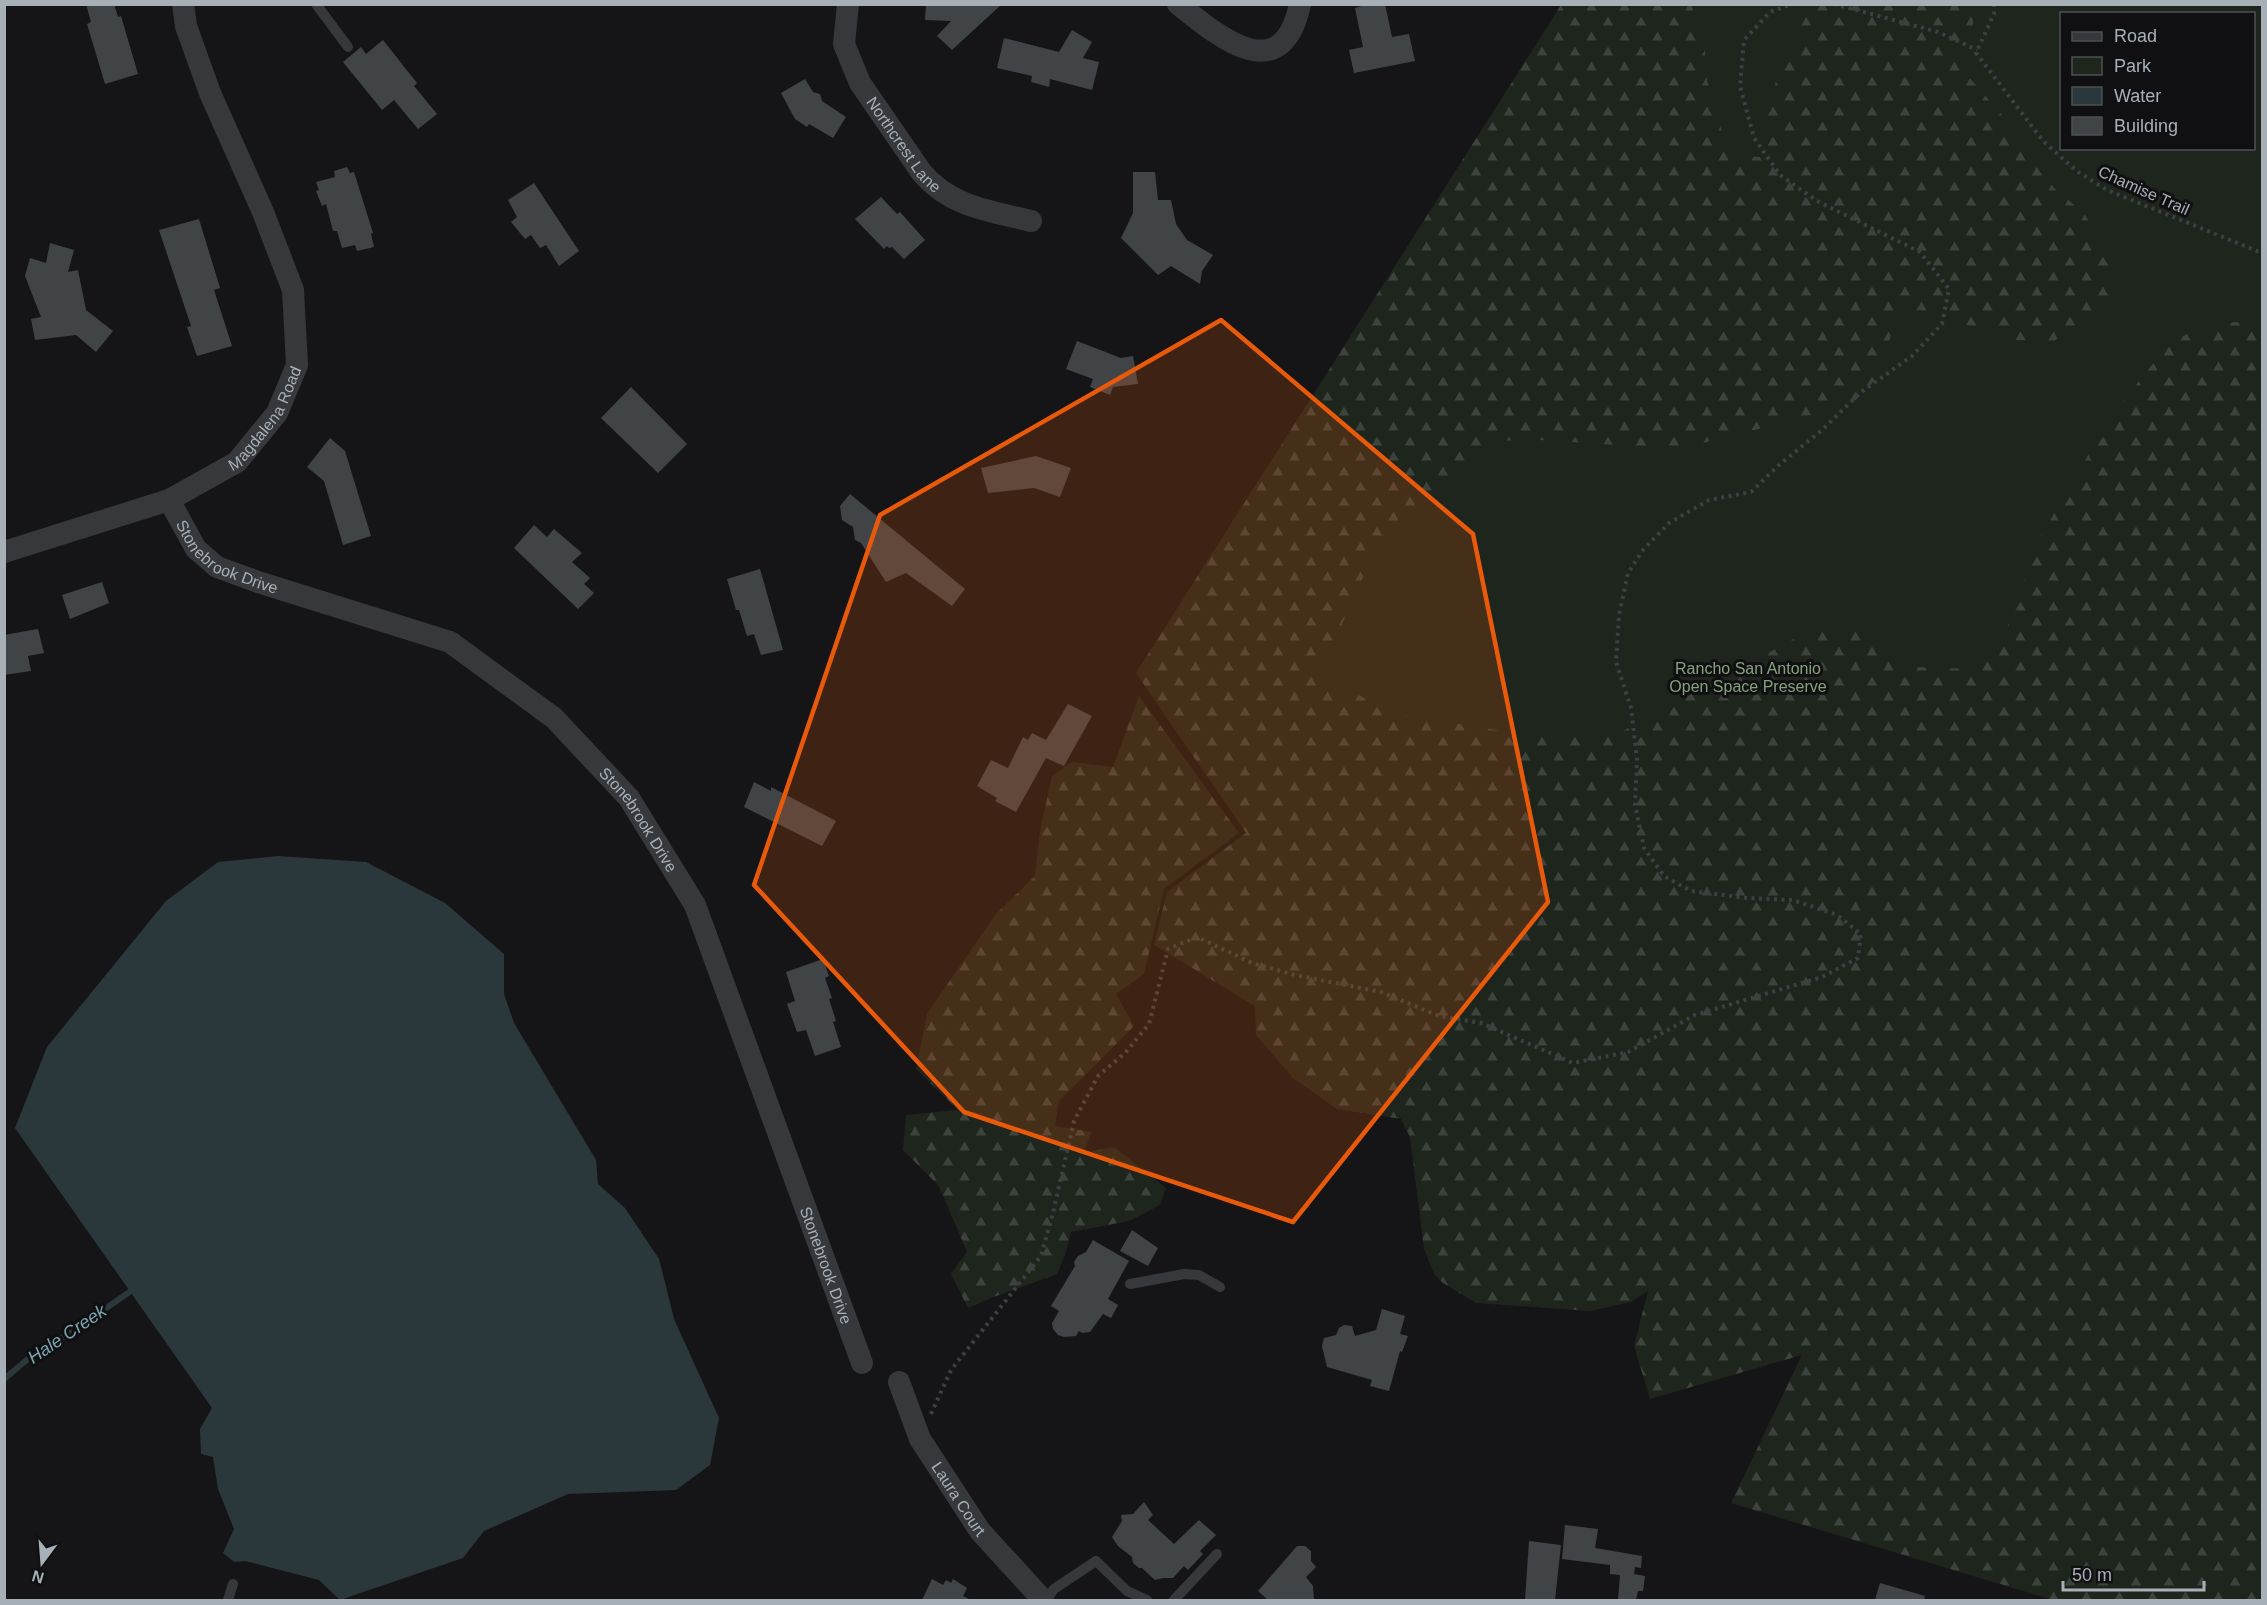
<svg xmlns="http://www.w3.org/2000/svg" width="2267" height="1605" font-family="Helvetica,sans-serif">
<defs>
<pattern id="forest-firs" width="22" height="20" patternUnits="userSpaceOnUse" patternTransform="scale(1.5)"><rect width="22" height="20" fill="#1e251d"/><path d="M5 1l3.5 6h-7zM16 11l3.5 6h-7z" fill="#3c423c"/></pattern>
</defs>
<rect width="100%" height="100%" fill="#151517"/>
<!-- green -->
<path fill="#1e251d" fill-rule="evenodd" d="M1563,5H2262V1600L1816,1346L1653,1290L1424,1146L1258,838ZM2062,14H2254V148H2062Z"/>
<!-- forest -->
<path fill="url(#forest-firs)" d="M1561,5H1691L1704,36L1707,80L1729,156L1762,157L1766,115L1780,68L1812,5H1972L1973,24L1963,49L1968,76L2024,140L2038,169L2056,190L2083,212L2108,251L2113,270L2114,295L2053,342L2015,340L1919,310L1895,321L1879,376L1853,403L1786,422L1679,449L1540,440L1485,441L1371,559L1319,676L1397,714L1540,737L1621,732L1807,632L1854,629L1918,667L1970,669L2002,641L2041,536L2111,416L2168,345L2199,327L2235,322L2262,327V1600H2053L1731,1503L1802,1355L1650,1399L1634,1346L1648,1291L1631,1302L1590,1311L1476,1303L1443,1283L1434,1274L1424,1249L1410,1137L1401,1119L1337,1109L1293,1078L1256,1035L1255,1006L1154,945L1167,892L1246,833L1136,673Z
M1139,696L1239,833L1164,889L1144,974L1116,994L1134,1026L1059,1101L1055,1126L1092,1132L1083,1153L1114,1147L1166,1188L1160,1205L1129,1221L1071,1232L1065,1255L1057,1274L991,1298L968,1308L951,1274L967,1252L939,1186L903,1150L906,1115L958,1110L916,1069L927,1014L995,915L1035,876L1040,831L1052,776L1072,762L1113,767Z"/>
<!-- water -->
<path fill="#2b383b" d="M278,856L366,862L445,903L504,954V994L514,1023L596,1160L598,1184L625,1208L659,1259L674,1319L719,1418L710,1465L676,1490L568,1494L484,1531L463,1558L340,1600L319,1580L245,1561L234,1562L223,1553L234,1529L218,1489L213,1457L201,1454L200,1429L212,1408L15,1128L47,1047L166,901L218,862Z"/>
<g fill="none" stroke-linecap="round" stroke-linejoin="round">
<!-- stream -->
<path stroke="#2b383b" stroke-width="6" d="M4,1379L29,1358L70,1333L131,1291"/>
</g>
<!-- building -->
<path fill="#414447" d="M86,4H114L118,17L121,16L138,74L105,84L87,24L91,22Z
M926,4H1002L952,50L937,36L951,21L925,20Z
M1369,4H1385L1392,37L1409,34L1415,61L1354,73L1349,50L1363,47L1355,8Z
M1072,30L1092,42L1083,58L1099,62L1092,90L1050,79L1049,87L1031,82L1032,76L997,68L1004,38L1059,52Z
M383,40L417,83L414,86L437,114L418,129L394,100L382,110L343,62L361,47L366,54Z
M805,79L813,92L820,94L822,101L846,117L833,138L809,124L807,127L795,119L781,93Z
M347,167L350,173L354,172L373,233L371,234L374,247L357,251L355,245L342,248L337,231H333L326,204L322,206L316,191L319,190L316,182L335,177L334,171Z
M1133,172H1155L1158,200H1171L1176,224L1187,240L1213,255L1202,271L1200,284L1171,266L1158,275L1121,238L1133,213Z
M534,183L579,251L559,266L546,245L540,248L531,235L525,239L511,222L517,217L508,200Z
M881,197L897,214L900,212L925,240L904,259L892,247L889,248L887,246L884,249L855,219Z
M199,219L220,288L214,290L232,346L197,356L187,327L191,326L159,230Z
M50,243L74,250L68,272L78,270L86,310L113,331L96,352L76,335L35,340L31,319L41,317L25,276L30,258L46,263Z
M1077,341L1121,358L1133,356L1138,384L1113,387L1110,395L1090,387L1093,379L1066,369Z
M631,387L687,444L658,473L601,418Z
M330,438L345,451L371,536L343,545L324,481L307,467Z
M1036,456L1071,468L1060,497L1034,488L988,493L981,468Z
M850,494L965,589L952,606L906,573L886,582L861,543L855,540L853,527L842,520L840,506Z
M534,525L547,537L554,529L582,553L572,562L590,578L584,584L594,593L578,609L514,548Z
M760,569L783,650L761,655L754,634L747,636L739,610H736L727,579Z
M102,582L109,603L70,619L62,595Z
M38,629L44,653L28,656L31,671L4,675V635Z
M1068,704L1092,716L1064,766L1046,758L1016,812L995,801L997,798L977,786L991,760L1008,768L1023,737L1028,740L1032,733L1046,740Z
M754,782L771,791V787L836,821L822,846L744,807Z
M823,959L829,976L825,978L832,998L829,999L836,1021L833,1022L841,1047L815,1056L806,1030L797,1032L787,1004L795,1001L786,972Z
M1132,1230L1158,1248L1148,1266L1120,1251Z
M1093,1240L1129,1261L1108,1299L1118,1305L1111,1318L1103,1314L1090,1332L1082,1333L1079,1331L1076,1336L1064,1337L1058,1335L1053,1329L1052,1323L1059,1311L1051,1306L1075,1266L1074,1262L1078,1256L1086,1252Z
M1382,1309L1405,1316L1400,1334L1408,1336L1402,1352L1400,1351L1389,1391L1370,1386L1372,1380L1327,1367L1322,1346L1324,1338L1336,1335L1339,1328L1344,1325L1352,1326L1355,1336L1376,1330Z
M1144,1502L1153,1515L1148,1520L1174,1544L1199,1520L1216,1535L1200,1551L1203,1554L1188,1570L1184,1566L1173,1578H1163L1155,1580L1142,1568H1139L1133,1563L1132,1557L1118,1546L1112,1537L1122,1521L1121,1515L1133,1514Z
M1565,1525L1598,1529L1595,1548L1642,1556L1641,1568L1635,1567L1634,1574L1645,1576L1643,1591H1638L1636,1600H1618L1620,1575L1610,1574V1565L1562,1559Z
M1529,1541L1561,1545L1555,1600H1525Z
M1297,1546H1305L1311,1551V1561L1316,1567L1306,1577L1313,1586L1314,1600H1268L1258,1591Z
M932,1579L943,1585L946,1580L951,1583L953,1579L967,1588L963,1596L971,1600H922Z
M1880,1583L1925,1596L1924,1600H1875Z"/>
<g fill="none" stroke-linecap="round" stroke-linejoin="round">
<!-- path -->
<path stroke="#3c4043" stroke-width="4" stroke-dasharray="3 4.5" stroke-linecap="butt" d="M1834,4L1938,32L1977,50
M1994,4V14L1976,53L2044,142L2078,172L2107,190L2262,253
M931,1414L951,1370L1041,1256L1053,1213L1074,1121L1098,1076L1125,1053L1149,1024L1168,949L1197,937L1252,963L1295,975L1381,992L1439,1016L1481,1023L1573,1063L1628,1052L1695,1015L1822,977L1858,958L1861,934L1837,915L1793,900L1747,898L1691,891L1664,876L1644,848L1635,805L1637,759L1631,708L1616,662L1619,615L1628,573L1643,550L1669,523L1709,500L1751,492L1779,465L1822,430L1860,393L1912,356L1942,324L1949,289L1920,252L1817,201L1780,175L1754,138L1740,86L1744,40L1770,12L1792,4"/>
<!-- lane -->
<path stroke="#36383c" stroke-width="10" d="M316,4L348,47
M1130,1284L1184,1274L1199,1275L1220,1287
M228,1600L233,1584
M1046,1600L1054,1589L1096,1561L1127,1591L1147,1600
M1174,1600L1217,1554"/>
<!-- street -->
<g stroke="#36383c" stroke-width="22">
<path id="s1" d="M848,4L844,44L860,83L922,173C951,207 990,211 1031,221"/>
<path d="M1178,4C1219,37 1282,90 1300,4"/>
<path id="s2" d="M169,500L196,549L217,567L258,582L450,642L554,718L629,798L695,905L862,1363"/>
<path id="s3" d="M4,552L169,500L237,462L277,413L297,365L293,290L263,212L210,93L186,26L183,4"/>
<path id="s4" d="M899,1382L920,1439L980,1531L1043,1600"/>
</g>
</g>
<!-- marked area -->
<path fill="#e8590c" fill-opacity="0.2" stroke="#e8590c" stroke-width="4.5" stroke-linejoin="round" d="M1221,320L1473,534L1548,902L1293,1222L964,1112L754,885L880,515Z"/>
<g text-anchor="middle" stroke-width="6" stroke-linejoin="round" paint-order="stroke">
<!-- street labels -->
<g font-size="16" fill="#a7b0b7" stroke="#101012">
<text dy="6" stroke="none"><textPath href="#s1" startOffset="158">Northcrest Lane</textPath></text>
<text transform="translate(2144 190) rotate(24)" y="6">Chamise Trail</text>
<text dy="6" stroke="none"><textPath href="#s3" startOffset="303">Magdalena Road</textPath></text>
<text dy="6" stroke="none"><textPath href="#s2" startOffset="86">Stonebrook Drive</textPath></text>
<text dy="6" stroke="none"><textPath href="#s2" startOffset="590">Stonebrook Drive</textPath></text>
<text dy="6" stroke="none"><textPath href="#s2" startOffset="1076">Stonebrook Drive</textPath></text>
<text dy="6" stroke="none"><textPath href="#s4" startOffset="132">Laura Court</textPath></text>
</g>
<!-- park labels -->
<g font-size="16" fill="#85a27d" stroke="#101012">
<text x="1748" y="674">Rancho San Antonio<tspan x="1748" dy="18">Open Space Preserve</tspan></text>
</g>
<!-- water labels -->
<g font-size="18" font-style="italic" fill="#7da8b2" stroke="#101012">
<text transform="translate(67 1334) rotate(-34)" y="6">Hale Creek</text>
</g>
</g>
<!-- border -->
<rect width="2267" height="1605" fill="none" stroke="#a7b0b7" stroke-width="12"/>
<!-- legend -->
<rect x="2060" y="12" width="195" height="138" fill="#101012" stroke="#4c5054" stroke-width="1.5"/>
<rect x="2072" y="32" width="30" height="9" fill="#36383c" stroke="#4c5054" stroke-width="1.5"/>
<text x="2114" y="42" font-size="18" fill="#a7b0b7">Road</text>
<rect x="2072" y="57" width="30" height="18" fill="#1e251d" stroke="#4c5054" stroke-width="1.5"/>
<text x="2114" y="72" font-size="18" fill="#a7b0b7">Park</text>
<rect x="2072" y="87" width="30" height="18" fill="#2b383b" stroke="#4c5054" stroke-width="1.5"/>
<text x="2114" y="102" font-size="18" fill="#a7b0b7">Water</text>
<rect x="2072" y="117" width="30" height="18" fill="#414447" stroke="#4c5054" stroke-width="1.5"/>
<text x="2114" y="132" font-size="18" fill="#a7b0b7">Building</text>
<!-- north arrow -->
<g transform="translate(42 1563) rotate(196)" stroke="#101012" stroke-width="4.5" paint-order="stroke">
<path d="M0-4.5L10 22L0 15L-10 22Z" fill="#a7b0b7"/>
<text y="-9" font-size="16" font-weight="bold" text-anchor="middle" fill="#a7b0b7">N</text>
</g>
<!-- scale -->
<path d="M2063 1581v9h141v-9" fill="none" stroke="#a7b0b7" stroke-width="3"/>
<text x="2072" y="1581" font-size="18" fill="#a7b0b7" stroke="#101012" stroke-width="4.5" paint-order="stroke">50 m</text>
</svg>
